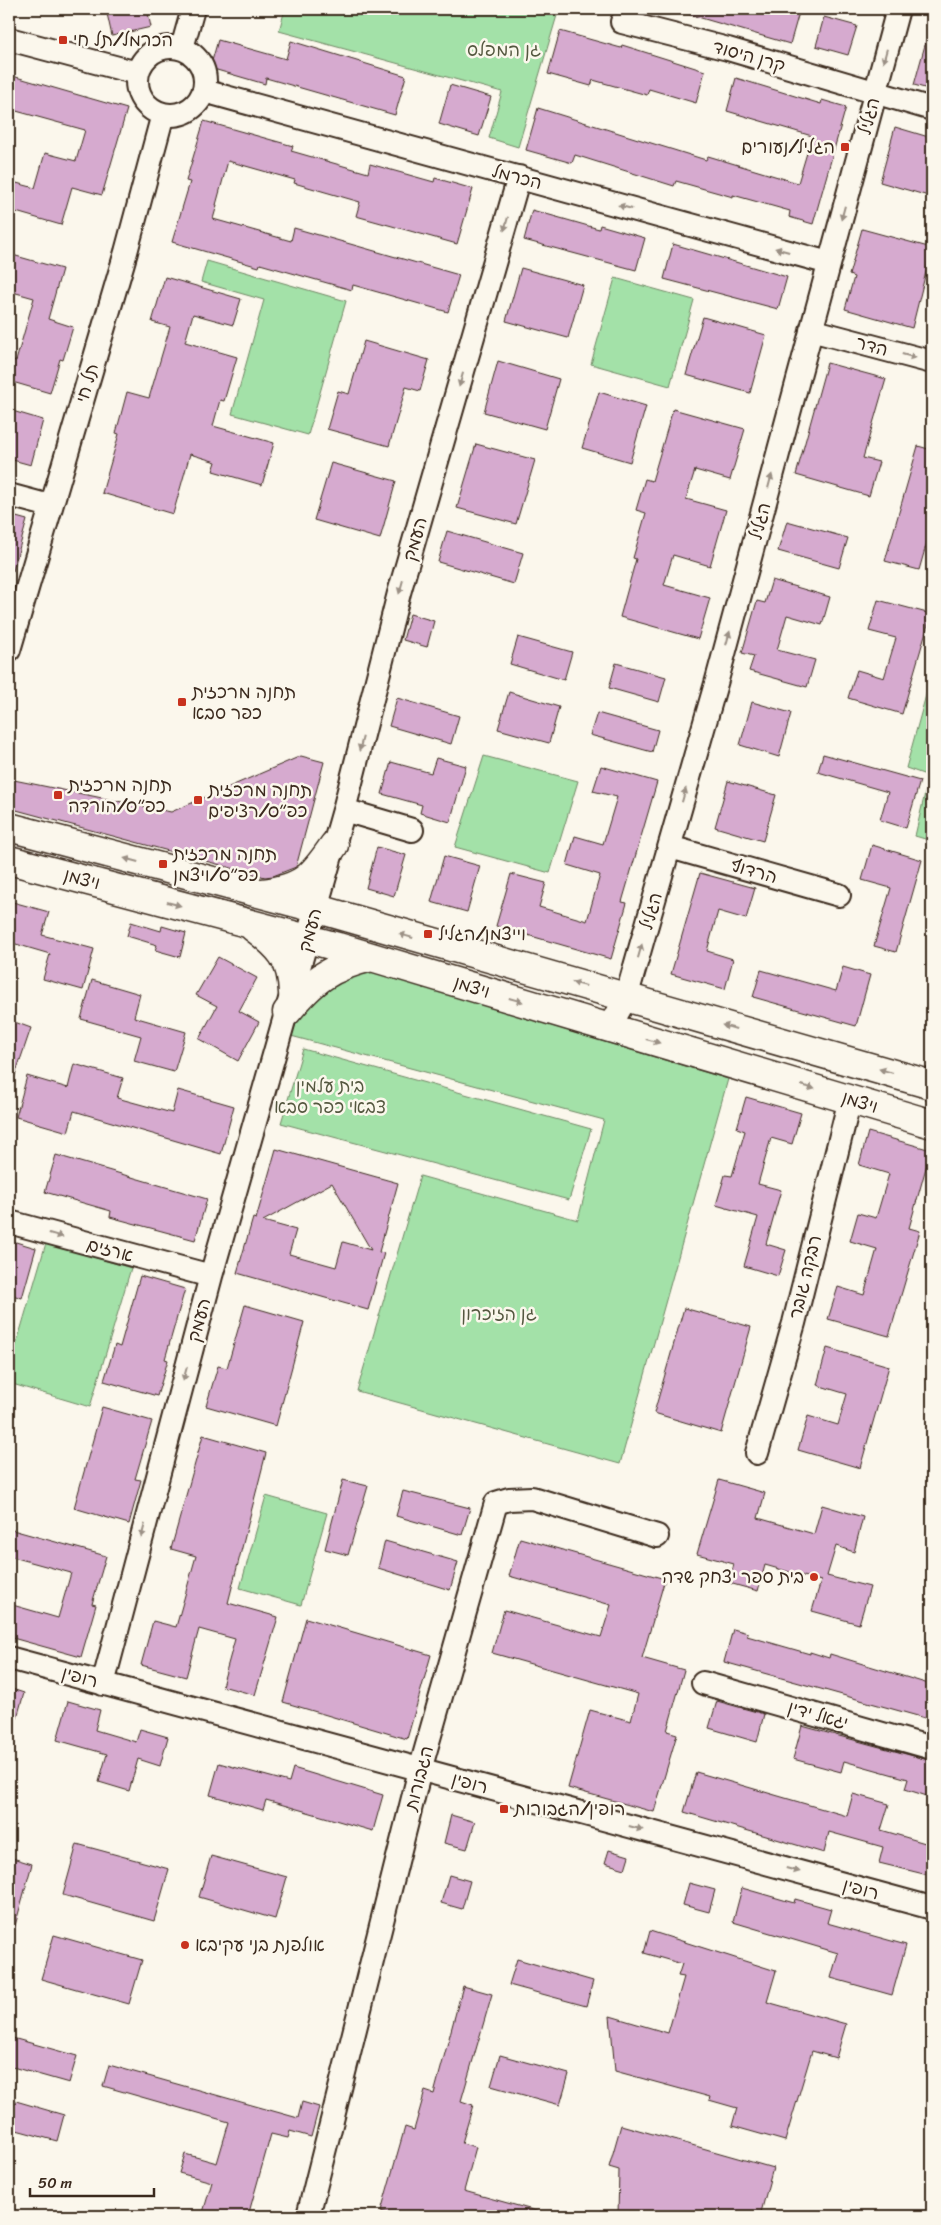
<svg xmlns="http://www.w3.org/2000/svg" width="941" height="2225" font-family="Sriracha,'Playpen Sans Hebrew',sans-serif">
<rect width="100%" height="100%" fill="#fbf7ec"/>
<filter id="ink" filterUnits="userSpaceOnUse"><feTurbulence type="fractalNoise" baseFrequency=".02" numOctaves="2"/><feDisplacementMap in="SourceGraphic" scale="10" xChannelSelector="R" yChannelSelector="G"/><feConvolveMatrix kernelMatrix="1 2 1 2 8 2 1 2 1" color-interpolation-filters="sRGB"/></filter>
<g filter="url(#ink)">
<!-- green -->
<path fill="#a3e1a8" stroke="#6f8663" d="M285,9H546L558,12L518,147L489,138L502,92L279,31Z
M207,261L346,301L308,435L232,414L264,300L201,282Z
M615,278L694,300L670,386L591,364Z
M932,673V841L915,836L929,776L906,768Z
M484,756L578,781L550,873L455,847Z
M363,969L728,1079L620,1464L357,1391L420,1176L578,1220L604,1120L291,1036L307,998Z
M303,1049L591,1129L569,1200L281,1123Z
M46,1243L131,1268L90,1407L9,1383V1369Z
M266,1496L327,1513L301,1605L240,1588Z"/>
<!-- building -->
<path fill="#d6aacf" stroke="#3b2a1e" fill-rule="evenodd" d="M106,9H147L151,27L112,36Z
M685,9H800L790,44L684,13Z
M824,17L857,26L848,55L816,46Z
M560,31L621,48L622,45L705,71L696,103L649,89L647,95L593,80L591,86L548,74Z
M928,34H932V90L914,85Z
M218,40L286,59L291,41L406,76L395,115L266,78L265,84L210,68Z
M9,75L127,109L102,195L72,187L61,225L9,210V181L35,188L45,153L76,161L85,130L9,109Z
M736,78L821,104L822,100L846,107L813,224L789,217L790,211L733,195V197L676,181L674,186L575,155L572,163L526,150L538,108L706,160L708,156L798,183L812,136L727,111Z
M450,85L491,97L479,136L439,124Z
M204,121L293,146L291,151L368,173L370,164L434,182L435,178L473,189L457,244L356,216L360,202L294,183L295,180L228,161L216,205H217L213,219L291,241L294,228L459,275L448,312L353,285L352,290L260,264L259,267L172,242L190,182L186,181Z
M895,127L932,138V197L880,182Z
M532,210L599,229L600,225L645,238L636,270L524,240Z
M862,229L932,248L912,328L845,309L854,277L849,275Z
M673,244L787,277L778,309L664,279Z
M9,254L62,269L48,319L73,327L63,360L60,359L50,393L9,381V359L16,361L34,298L9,291Z
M521,268L583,285L568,338L506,321Z
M165,277L241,299L233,325L193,314L185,342L237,357L224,401L220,400L213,426L274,443L262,485L213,471L216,462L190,454L173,514L102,493L119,434L116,433L127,392L149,398L170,327L152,322Z
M703,317L766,335L750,393L686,375Z
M364,341L429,360L420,391L406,387L389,446L327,429L338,391L349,394Z
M498,361L559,379L545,429L484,412Z
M827,363L886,379L863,458L879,462L869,496L796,475Z
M599,392L646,406L630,462L582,448Z
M673,409L745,429L730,480L695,470L686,499L726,510L710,566L673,555L664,585L710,598L698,639L620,617L636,559L633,558L646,513L636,510L645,479L652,481Z
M9,410L43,420L31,465L9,459Z
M476,444L535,460L516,524L457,508Z
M918,446L932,450V525L919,570L885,561Z
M331,463L396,481L380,539L314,520Z
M9,515L27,520L13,571H9Z
M787,521L848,538L839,568L778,551Z
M447,531L523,553L514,584L438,562Z
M772,580L830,597L822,625L787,615L777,650L815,660L807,687L749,671L754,656L742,653L757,601L765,603Z
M878,600L931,614L902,714L848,698L857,670L884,678L896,638L869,631Z
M410,614L434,621L427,647L403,640Z
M518,637L572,652L564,680L510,664Z
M616,663L666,677L659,702L609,688Z
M509,692L559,707L549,743L498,729Z
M397,698L459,716L451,744L389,726Z
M752,702L791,713L779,757L740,745Z
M597,713L658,730L652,752L590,735Z
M823,754L920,781L906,828L880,820L888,792L818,772Z
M301,756L324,762L296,867L273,876L265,877L9,808V779L171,812Z
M436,758L466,766L450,822L420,813L422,805L382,794L391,762L431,773Z
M601,766L657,782L622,902L627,903L611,959L496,926L511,874L546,883L539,907L587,921L600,875L567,865L575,836L603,844L617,797L593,791Z
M728,781L776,795L763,841L715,827Z
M872,845L922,860L896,952L874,946L891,888L862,880Z
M377,847L406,855L394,896L366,888Z
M444,856L480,866L467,912L431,902Z
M700,873L755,888L746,919L718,911L707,951L733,959L725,989L671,974Z
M9,901L49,912L42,935L94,949L83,990L43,979L50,954L9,942Z
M131,922L161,931L162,926L186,933L180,957L155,950L157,945L127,936Z
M218,957L257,978L239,1011L259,1022L238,1061L199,1039L217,1006L196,995Z
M843,967L870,975L856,1026L753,997L761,970L836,991Z
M92,980L140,994L134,1017L186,1032L174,1072L134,1061L141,1036L81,1019Z
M9,1020L31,1028L11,1087H9Z
M74,1064L123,1078L117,1098L172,1113L178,1090L234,1106L221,1154L74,1111L68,1132L16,1117L27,1076L68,1088Z
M746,1097L801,1113L792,1144L771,1138L758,1184L781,1190L766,1244L786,1250L778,1276L744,1266L758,1217L716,1205L725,1175L732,1176L745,1131L737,1128Z
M868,1132L931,1150L909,1228L920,1231L889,1336L828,1319L838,1287L864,1295L877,1249L850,1241L858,1213L876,1218L889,1174L859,1165Z
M276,1149L398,1183L379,1252L384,1253L368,1310L237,1273L253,1218L256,1219ZM332,1183L371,1250L343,1242L336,1267L289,1254L296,1230L263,1221Z
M56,1155L207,1199L195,1240L110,1217L111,1211L45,1192Z
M9,1240L36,1248L22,1298L9,1294Z
M140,1276L185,1289L165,1359L168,1360L157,1396L104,1381L115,1345L120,1347Z
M245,1305L304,1322L276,1426L206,1406L218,1366L227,1368Z
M684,1308L751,1327L721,1433L654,1413Z
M827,1348L889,1366L860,1468L798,1450L808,1416L838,1425L847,1394L817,1385Z
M102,1407L152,1421L135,1479L141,1480L129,1524L74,1508Z
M203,1435L266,1453L228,1603L278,1617L255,1695L222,1686L235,1639L199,1629L186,1677L141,1665L153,1621L176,1627L196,1556L171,1549Z
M343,1480L368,1486L348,1555L325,1549Z
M719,1480L765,1493L758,1518L814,1534L822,1505L863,1517L854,1552L836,1546L827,1576L870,1587L859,1624L812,1611L821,1581L765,1565L758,1591L729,1583L734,1564L697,1554Z
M403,1491L470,1508L462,1535L396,1516Z
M9,1529L106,1556L92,1604L96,1605L81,1657L9,1637V1604L58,1618L71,1573L9,1556Z
M520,1538L665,1579L642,1658L684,1670L667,1731L677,1734L654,1812L568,1788L590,1710L631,1721L638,1694L492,1653L504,1610L601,1637L611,1605L509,1576Z
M385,1541L458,1562L450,1590L378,1568Z
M306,1618L431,1655L407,1739L283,1702Z
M733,1629L748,1633L747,1636L810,1654V1652L829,1658L830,1654L932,1685V1720L724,1662Z
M9,1688L24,1693L13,1732L9,1731Z
M68,1701L100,1710L95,1730L136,1742L140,1729L168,1737L160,1766L138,1759L129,1791L99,1782L107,1754L57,1740Z
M717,1701L764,1714L757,1742L709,1728Z
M802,1726L932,1761V1777L927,1796L905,1789L908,1779L844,1761L841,1772L793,1759Z
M219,1763L289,1782L293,1768L383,1795L373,1831L266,1800L263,1810L210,1795Z
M696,1772L847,1816L853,1794L889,1804L881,1830L932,1845V1876L879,1863L883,1847L829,1832L824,1853L684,1812Z
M451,1815L475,1822L467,1849L444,1843Z
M77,1844L169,1869L154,1921L63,1895Z
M609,1850L629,1856L625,1869L605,1863Z
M211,1856L287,1877L275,1919L199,1897Z
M9,1857L32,1864L13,1933L9,1932Z
M449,1875L470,1881L462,1909L441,1903Z
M689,1883L715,1890L709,1912L683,1905Z
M742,1888L794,1903L795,1899L831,1909L827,1923L906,1945L892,1995L831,1978L838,1953L733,1922Z
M650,1931L776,1971L767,2002L846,2024L836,2058L812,2051L785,2141L732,2126L737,2108L709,2100L710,2097L615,2071L610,2016L668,2033L684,1977L678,1976L682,1964L644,1953Z
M54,1935L142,1960L129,2004L41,1979Z
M517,1959L593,1981L586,2006L509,1985Z
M463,1986L492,1994L461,2101L473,2105L462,2143L476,2147L464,2191L540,2212L539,2216H400L381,2211L405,2127L414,2130L425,2091L434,2094Z
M9,2037L77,2056L69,2083L9,2066Z
M500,2055L569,2074L560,2105L491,2086Z
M109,2065L298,2118L302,2102L319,2107L311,2137L290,2131L288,2138L271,2134L248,2216H202L212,2182L179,2173L185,2154L217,2163L229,2122L103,2086Z
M9,2099L64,2115L57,2141L9,2128Z
M621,2125L773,2168L760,2216H618L619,2170L609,2167Z"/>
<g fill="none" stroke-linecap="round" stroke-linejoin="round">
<!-- minor casing -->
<g stroke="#3b2a1e" stroke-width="26">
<path id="minor" d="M622,22L728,49L932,109
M9,39L137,73
M137 81a34 34 0 1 1 68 0a34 34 0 1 1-68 0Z
M182,48L193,9
M204,91L829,263
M811,330L932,362
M9,495L50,506
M9,650L126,252L163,114
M344,810L412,830
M670,847L839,895
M606,1027L617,1014L626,998L717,680L898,9
M9,1222L211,1276
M757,1453L794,1323L850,1099
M9,1658L932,1908
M703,1683L932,1748
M103,1684L211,1276L344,810L399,593L519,177
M308,2216L420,1770L496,1503L509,1499L532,1498L657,1536"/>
</g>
<!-- major casing -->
<g stroke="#3b2a1e" stroke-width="31">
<path id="major" d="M9,827L315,908L932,1085
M9,860L338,947L932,1124
M263,893C303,888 312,877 334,845
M253,927C280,947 292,959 293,993
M287,1012C314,979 330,967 372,957"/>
</g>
<!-- minor -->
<use href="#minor" stroke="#fbf7ec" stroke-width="22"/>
<!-- major -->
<use href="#major" stroke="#fbf7ec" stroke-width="28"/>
</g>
<!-- one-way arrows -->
<defs><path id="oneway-solid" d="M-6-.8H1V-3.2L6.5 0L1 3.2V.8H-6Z" transform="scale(1.25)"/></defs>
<g fill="#9b9085">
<use href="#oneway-solid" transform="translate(885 56) rotate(105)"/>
<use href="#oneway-solid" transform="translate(625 207) rotate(-165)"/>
<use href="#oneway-solid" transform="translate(843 213) rotate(105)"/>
<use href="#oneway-solid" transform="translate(506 224) rotate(106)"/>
<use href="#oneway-solid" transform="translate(782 250) rotate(-165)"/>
<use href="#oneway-solid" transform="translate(909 356) rotate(15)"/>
<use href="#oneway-solid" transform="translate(461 380) rotate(106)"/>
<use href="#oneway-solid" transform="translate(770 481) rotate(-75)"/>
<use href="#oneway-solid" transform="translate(401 587) rotate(106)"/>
<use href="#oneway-solid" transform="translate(728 638) rotate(-75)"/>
<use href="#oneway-solid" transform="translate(361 744) rotate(104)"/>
<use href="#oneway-solid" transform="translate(684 795) rotate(-74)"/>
<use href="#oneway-solid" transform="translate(131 860) rotate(-165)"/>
<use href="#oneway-solid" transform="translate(174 904) rotate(15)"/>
<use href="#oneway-solid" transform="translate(406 936) rotate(-164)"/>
<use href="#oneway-solid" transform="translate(640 951) rotate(-74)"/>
<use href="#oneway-solid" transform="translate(579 984) rotate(-165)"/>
<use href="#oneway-solid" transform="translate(516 1000) rotate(16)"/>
<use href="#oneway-solid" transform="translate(729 1027) rotate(-164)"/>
<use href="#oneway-solid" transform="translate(653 1041) rotate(16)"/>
<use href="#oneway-solid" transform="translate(886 1071) rotate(-164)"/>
<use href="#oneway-solid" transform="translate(808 1087) rotate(16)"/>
<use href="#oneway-solid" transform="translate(56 1235) rotate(16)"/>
<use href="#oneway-solid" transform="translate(185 1374) rotate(105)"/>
<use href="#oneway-solid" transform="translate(143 1531) rotate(105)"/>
<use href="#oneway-solid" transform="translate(636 1828) rotate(15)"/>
<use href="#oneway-solid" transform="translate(793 1870) rotate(15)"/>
</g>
</g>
<!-- markers -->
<g fill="#c8321e" stroke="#fbf7ec" stroke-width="2">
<rect x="58" y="35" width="10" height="10" rx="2.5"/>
<rect x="840" y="142" width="10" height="10" rx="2.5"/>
<rect x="177" y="697" width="10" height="10" rx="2.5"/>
<rect x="53" y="790" width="10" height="10" rx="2.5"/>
<rect x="193" y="795" width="10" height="10" rx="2.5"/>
<rect x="158" y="859" width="10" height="10" rx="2.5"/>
<rect x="423" y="929" width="10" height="10" rx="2.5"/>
<circle cx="814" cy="1577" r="5"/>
<rect x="499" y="1804" width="10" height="10" rx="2.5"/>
<circle cx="185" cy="1945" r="5"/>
</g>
<g text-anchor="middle" stroke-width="5" stroke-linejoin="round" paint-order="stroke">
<!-- poi labels -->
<g font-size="18" fill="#3b2a1e" stroke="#fbf7ec" text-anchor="start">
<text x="73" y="46">הכרמל/תל חי</text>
<text x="835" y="153" text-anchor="end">הגליל/נעורים</text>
<text x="192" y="698">תחנה מרכזית<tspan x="192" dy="21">כפר סבא</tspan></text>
<text x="68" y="791">תחנה מרכזית<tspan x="68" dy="21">כפ״ס/הורדה</tspan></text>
<text x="208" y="796">תחנה מרכזית<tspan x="208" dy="21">כפ״ס/רציפים</tspan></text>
<text x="173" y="860">תחנה מרכזית<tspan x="173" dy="21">כפ״ס/ויצמן</tspan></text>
<text x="438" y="940">וייצמן/הגליל</text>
<text x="804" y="1583" text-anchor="end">בית ספר יצחק שדה</text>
<text x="514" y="1815">רופין/הגבורות</text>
<text x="195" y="1951">אולפנת בני עקיבא</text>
</g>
<!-- park labels -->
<g font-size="18" fill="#555840" stroke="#fbf7ec">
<text x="504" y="56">גן המפלס</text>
<text x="330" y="1092">בית עלמין<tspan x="330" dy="21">צבאי כפר סבא</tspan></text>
<text x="499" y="1320">גן הזיכרון</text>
</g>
<!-- street labels -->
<g font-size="18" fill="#3b2a1e" stroke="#fbf7ec">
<text transform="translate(749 56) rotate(16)" y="6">קרן היסוד</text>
<text transform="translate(869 116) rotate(-75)" y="6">הגליל</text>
<text transform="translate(517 177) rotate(15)" y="6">הכרמל</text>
<text transform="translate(872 346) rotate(15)" y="6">הדר</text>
<text transform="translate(87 383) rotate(-74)" y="6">תל חי</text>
<text transform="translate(760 521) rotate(-75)" y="6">הגליל</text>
<text transform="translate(415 539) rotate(-74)" y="6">העמק</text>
<text transform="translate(754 871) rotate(16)" y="6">הרדוף</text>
<text transform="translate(82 879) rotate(15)" y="6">ויצמן</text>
<text transform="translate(651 911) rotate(-74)" y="6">הגליל</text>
<text transform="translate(310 930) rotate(-75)" y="6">העמק</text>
<text transform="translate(472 987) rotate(17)" y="6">ויצמן</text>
<text transform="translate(860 1102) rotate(17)" y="6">ויצמן</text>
<text transform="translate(110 1250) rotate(15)" y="6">ארזים</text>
<text transform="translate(805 1277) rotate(-76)" y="6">רבקה גובר</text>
<text transform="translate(199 1320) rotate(-75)" y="6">העמק</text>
<text transform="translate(80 1677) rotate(15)" y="6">רופין</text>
<text transform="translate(818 1715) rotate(16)" y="6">יגאל ידין</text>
<text transform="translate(419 1778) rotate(-75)" y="6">הגבורות</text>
<text transform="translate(470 1783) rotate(15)" y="6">רופין</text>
<text transform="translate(861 1889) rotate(15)" y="6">רופין</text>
</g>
</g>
<!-- margin -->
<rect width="941" height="2225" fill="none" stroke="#fbf7ec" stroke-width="30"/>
<rect x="15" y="15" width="911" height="2195" fill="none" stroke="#3b2a1e" stroke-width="2" filter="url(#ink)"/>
<!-- scale -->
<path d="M30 2188v8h124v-8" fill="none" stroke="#3b2a1e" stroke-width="2.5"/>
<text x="38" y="2188" font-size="15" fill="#3b2a1e" stroke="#fbf7ec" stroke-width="4" paint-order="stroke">50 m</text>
</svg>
